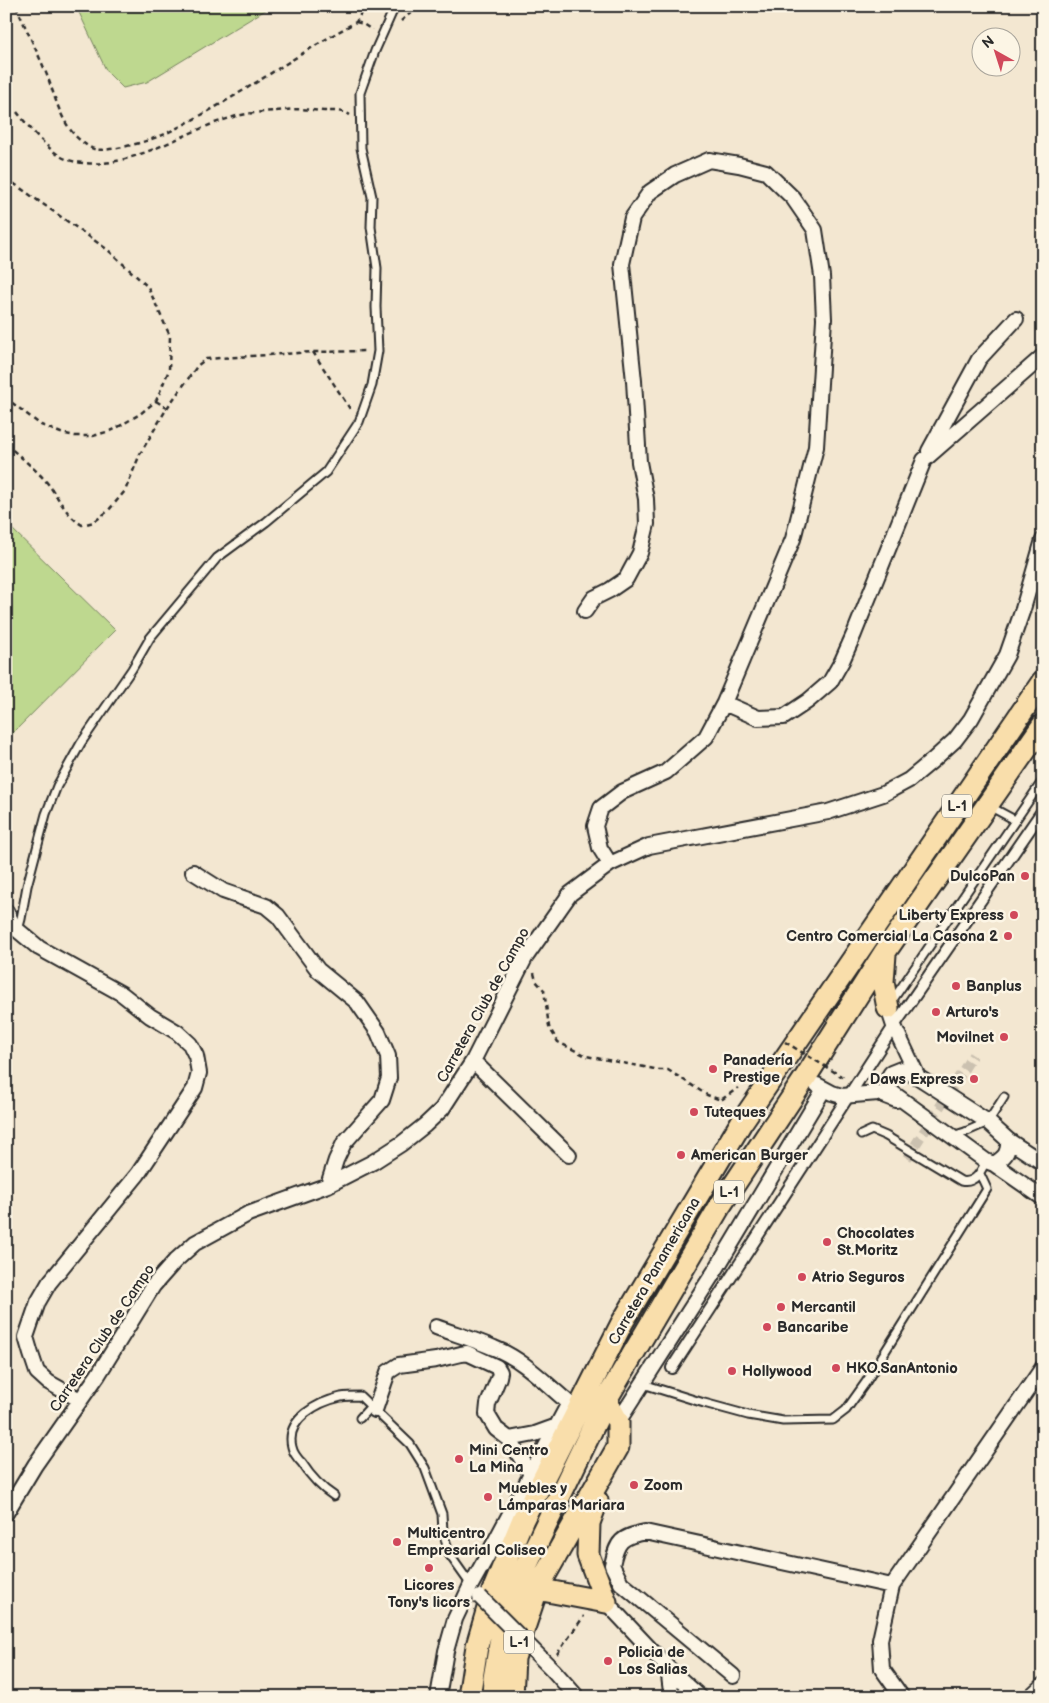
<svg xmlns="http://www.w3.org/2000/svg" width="1049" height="1703" font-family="'Balsamiq Sans',sans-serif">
<rect width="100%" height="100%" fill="#f3e7d1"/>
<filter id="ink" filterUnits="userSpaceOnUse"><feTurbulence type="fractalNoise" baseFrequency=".02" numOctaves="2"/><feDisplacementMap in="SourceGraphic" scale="10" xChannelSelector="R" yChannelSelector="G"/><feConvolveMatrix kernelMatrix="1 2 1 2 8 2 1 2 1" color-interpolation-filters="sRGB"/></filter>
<g filter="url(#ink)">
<!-- green -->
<path fill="#bed88f" stroke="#74825d" d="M76,6H272L147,82L123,88L107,72Z
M6,523L115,630L6,740Z"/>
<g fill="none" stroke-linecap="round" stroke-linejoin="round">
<!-- pedestrian-tunnel -->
<path stroke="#cbc1b0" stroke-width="10" stroke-dasharray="10 5" stroke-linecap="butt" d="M907,1158L973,1055"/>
<!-- service casing -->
<g stroke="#2b2b2b" stroke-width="11">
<path id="service" d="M989,806L1015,820
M18,930L21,919L27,886L46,814L57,786L81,743L132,669L150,638L217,558L266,522L326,472L359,422L372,385L378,351L376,307L377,268L371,227L372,197L361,148L360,93L375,51L395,6
M892,1001L1043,780
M861,1135L872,1130L886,1136L961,1181C975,1184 981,1172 986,1161
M952,1136L965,1132L988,1122L1004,1097
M643,1384L704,1403L748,1415L783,1421L833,1420L846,1410L866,1382L987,1189L980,1174
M360,1418L371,1406
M334,1496C320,1487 311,1477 302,1463C298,1459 293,1452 292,1447C285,1419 318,1402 341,1397C347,1396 354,1396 360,1396L410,1444L425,1468L442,1514L443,1531L449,1554L471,1585"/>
</g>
<!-- pedestrian casing -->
<g stroke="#2b2b2b" stroke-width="14">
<path id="pedestrian" d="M672,1368L894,1026L1043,810"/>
</g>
<!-- minor casing -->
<g stroke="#2b2b2b" stroke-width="18">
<path id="minor" d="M929,451L979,359L1016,319
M585,611L594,598L610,590L626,579L640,553L647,524L646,499L639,462L634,381L622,264L632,218L650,192L675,175L709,160L739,165L766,172L793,198L815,230L822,276L824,319L816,447L793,539L724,703L706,737L666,772L622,792L601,808L595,826L600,848L610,864
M724,703L758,718L784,717L808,701L830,682L842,661L854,634L924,460L1043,356
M193,872L223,891L266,906L278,916L318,970L357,1002L378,1032L388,1056L389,1078L382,1100L344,1143L336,1160L328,1185
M6,911L15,928L39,948L122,994L150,1016L177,1032L190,1044L196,1056L199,1073L195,1088L138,1174L49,1283L38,1302L26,1337L31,1354L37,1372L48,1382L80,1400
M888,1008L894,1026L918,1077
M473,1061L569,1155
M817,1085L832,1093L842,1096L878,1093L896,1100
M1043,1163L1008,1140L988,1122L918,1077L901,1069L891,1073L886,1081L890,1091L986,1161L994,1164L1043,1198
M994,1164C1005,1157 1009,1153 1008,1140
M436,1327C455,1334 476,1340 494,1348C523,1359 545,1383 569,1403L490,1551L471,1585L455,1619L446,1651L438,1697
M375,1410L388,1372L399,1365L436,1360L461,1354L467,1353L497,1367L500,1372L499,1377L488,1404L487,1414L496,1429L509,1439L535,1434L557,1426
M618,1422L718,1266L824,1089
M509,1439L531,1474
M6,1513L35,1465L98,1375L153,1286L175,1261L195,1243L248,1214L328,1185L373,1162L401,1144L425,1125L442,1109L473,1061L525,958L570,894L610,864L649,846L828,812L883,794L909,780L933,760L955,740L971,719L1007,655L1023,609L1043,540
M606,1602L668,1668L700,1697
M668,1668L671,1692L670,1697
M554,1671L577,1697
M733,1676L621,1583L612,1565C617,1541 621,1537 645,1532L892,1586
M902,1697L882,1669L880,1640L892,1586L1043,1367
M1030,1697L1043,1685"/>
</g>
<!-- primary casing -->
<g stroke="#2b2b2b" stroke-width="25">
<path id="primary" d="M885,954L883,982L888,1008
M537,1589L606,1602L588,1555L589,1523L597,1501
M469,1697L477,1646L493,1591L523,1519L622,1323L741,1123L1043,681
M493,1697L494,1678L501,1638L516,1587L606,1400L720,1206L805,1078L885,952L1043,725
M512,1697L514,1658L537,1589L618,1447V1422L606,1400"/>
</g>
<!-- path -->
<path stroke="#2b2b2b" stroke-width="2.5" stroke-dasharray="5 4" stroke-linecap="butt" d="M16,6C25,27 35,47 44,68C55,93 59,123 81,141C85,144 90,148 94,149C109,153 153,140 167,133C233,101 292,57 356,22L365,6
M401,21L419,6
M356,22L363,24L372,30
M17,112C27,125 51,154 66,159C119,178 180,132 230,118C248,112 267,112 286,110C301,108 310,110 324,111C334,111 341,110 350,115
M6,178L108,250L148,287L170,336L169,370L156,401L140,414L113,430L93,436H75L61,433L41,425L6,398
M313,352L352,412
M156,401L167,408
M6,444C18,455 33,467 44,479C58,495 64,514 82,525L94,522L108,511L125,491L140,454L167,408L198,365L206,359L313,352L367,351
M534,973L536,981L544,990L549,1027L558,1042L586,1056L660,1070H668L707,1095L721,1100L738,1088
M557,1654L584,1616"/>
<!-- service -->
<use href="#service" stroke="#fcf5e5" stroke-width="7"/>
<!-- pedestrian -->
<use href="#pedestrian" stroke="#fcf5e5" stroke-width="10"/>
<!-- minor -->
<use href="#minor" stroke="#fcf5e5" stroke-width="14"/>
<!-- primary -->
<use href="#primary" stroke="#f9deab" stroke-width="21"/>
<!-- minor-bridge casing -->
<g stroke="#2b2b2b" stroke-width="18" stroke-linecap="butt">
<path id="minor-bridge" d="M480,1597L554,1671"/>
</g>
<!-- path-bridge -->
<path stroke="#2b2b2b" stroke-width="2.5" stroke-dasharray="5 4" stroke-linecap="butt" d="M785,1042L846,1079"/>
<!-- minor-bridge -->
<use href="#minor-bridge" stroke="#fcf5e5" stroke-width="14"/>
</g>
</g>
<!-- markers -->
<g fill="#d1495b" stroke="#fcf5e5" stroke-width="2">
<circle cx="1025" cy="876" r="5"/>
<circle cx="1014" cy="915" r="5"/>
<circle cx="1008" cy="936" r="5"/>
<circle cx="956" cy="986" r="5"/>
<circle cx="936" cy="1012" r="5"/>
<circle cx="1004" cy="1037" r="5"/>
<circle cx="713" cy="1069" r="5"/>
<circle cx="974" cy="1079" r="5"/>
<circle cx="694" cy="1112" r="5"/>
<circle cx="681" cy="1155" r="5"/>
<circle cx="827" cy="1242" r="5"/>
<circle cx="802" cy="1277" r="5"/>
<circle cx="781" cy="1307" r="5"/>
<circle cx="767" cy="1327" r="5"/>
<circle cx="836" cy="1368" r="5"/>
<circle cx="732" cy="1371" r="5"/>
<circle cx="459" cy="1459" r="5"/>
<circle cx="634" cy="1485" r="5"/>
<circle cx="488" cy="1497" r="5"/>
<circle cx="397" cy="1542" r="5"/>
<circle cx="429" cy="1568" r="5"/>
<circle cx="608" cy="1661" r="5"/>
</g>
<g text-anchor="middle" stroke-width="5" stroke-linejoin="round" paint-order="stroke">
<!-- shield labels -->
<g fill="#fcf5e5" stroke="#6a6863" stroke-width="1">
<rect x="942" y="794.5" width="30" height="23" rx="4"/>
<rect x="714" y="1180.5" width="30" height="23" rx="4"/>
<rect x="504" y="1630.5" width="30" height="23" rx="4"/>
</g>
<g font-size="14" font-weight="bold" fill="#2b2b2b">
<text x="957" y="811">L-1</text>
<text x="729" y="1197">L-1</text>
<text x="519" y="1647">L-1</text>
</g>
<!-- poi labels -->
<g font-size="15" font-weight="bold" fill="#2b2b2b" stroke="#fcf5e5" text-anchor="start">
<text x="1015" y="881" text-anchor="end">DulcoPan</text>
<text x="1004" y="920" text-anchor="end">Liberty Express</text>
<text x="998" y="941" text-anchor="end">Centro Comercial La Casona 2</text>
<text x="966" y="991">Banplus</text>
<text x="946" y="1017">Arturo's</text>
<text x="994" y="1042" text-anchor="end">Movilnet</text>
<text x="723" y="1065">Panadería<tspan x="723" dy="17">Prestige</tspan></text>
<text x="964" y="1084" text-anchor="end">Daws Express</text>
<text x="704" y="1117">Tuteques</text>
<text x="691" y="1160">American Burger</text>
<text x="837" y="1238">Chocolates<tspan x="837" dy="17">St.Moritz</tspan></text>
<text x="812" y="1282">Atrio Seguros</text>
<text x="791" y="1312">Mercantil</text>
<text x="777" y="1332">Bancaribe</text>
<text x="846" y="1373">HKO.SanAntonio</text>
<text x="742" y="1376">Hollywood</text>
<text x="469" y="1455">Mini Centro<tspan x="469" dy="17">La Mina</tspan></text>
<text x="644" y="1490">Zoom</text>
<text x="498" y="1493">Muebles y<tspan x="498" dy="17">Lámparas Mariara</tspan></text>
<text x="407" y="1538">Multicentro<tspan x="407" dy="17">Empresarial Coliseo</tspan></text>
<text x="429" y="1590" text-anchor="middle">Licores<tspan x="429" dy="17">Tony's licors</tspan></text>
<text x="618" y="1657">Policia de<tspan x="618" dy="17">Los Salias</tspan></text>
</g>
<!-- street labels -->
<g font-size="15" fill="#2b2b2b" stroke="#fcf5e5">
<text transform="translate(483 1005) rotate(-61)" y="5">Carretera Club de Campo</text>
<text transform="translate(654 1271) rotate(-60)" y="5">Carretera Panamericana</text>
<text transform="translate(102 1338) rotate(-56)" y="5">Carretera Club de Campo</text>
</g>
</g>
<!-- margin -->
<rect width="1049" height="1703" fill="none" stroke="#fcf5e5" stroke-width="25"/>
<rect x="12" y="12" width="1024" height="1678" fill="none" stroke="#2b2b2b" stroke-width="2" filter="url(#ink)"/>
<!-- north arrow -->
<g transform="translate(996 52) rotate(321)"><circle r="24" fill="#fcf5e5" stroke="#a8a49b"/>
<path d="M0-4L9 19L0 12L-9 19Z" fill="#d1495b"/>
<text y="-8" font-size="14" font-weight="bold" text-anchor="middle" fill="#2b2b2b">N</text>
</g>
</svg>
